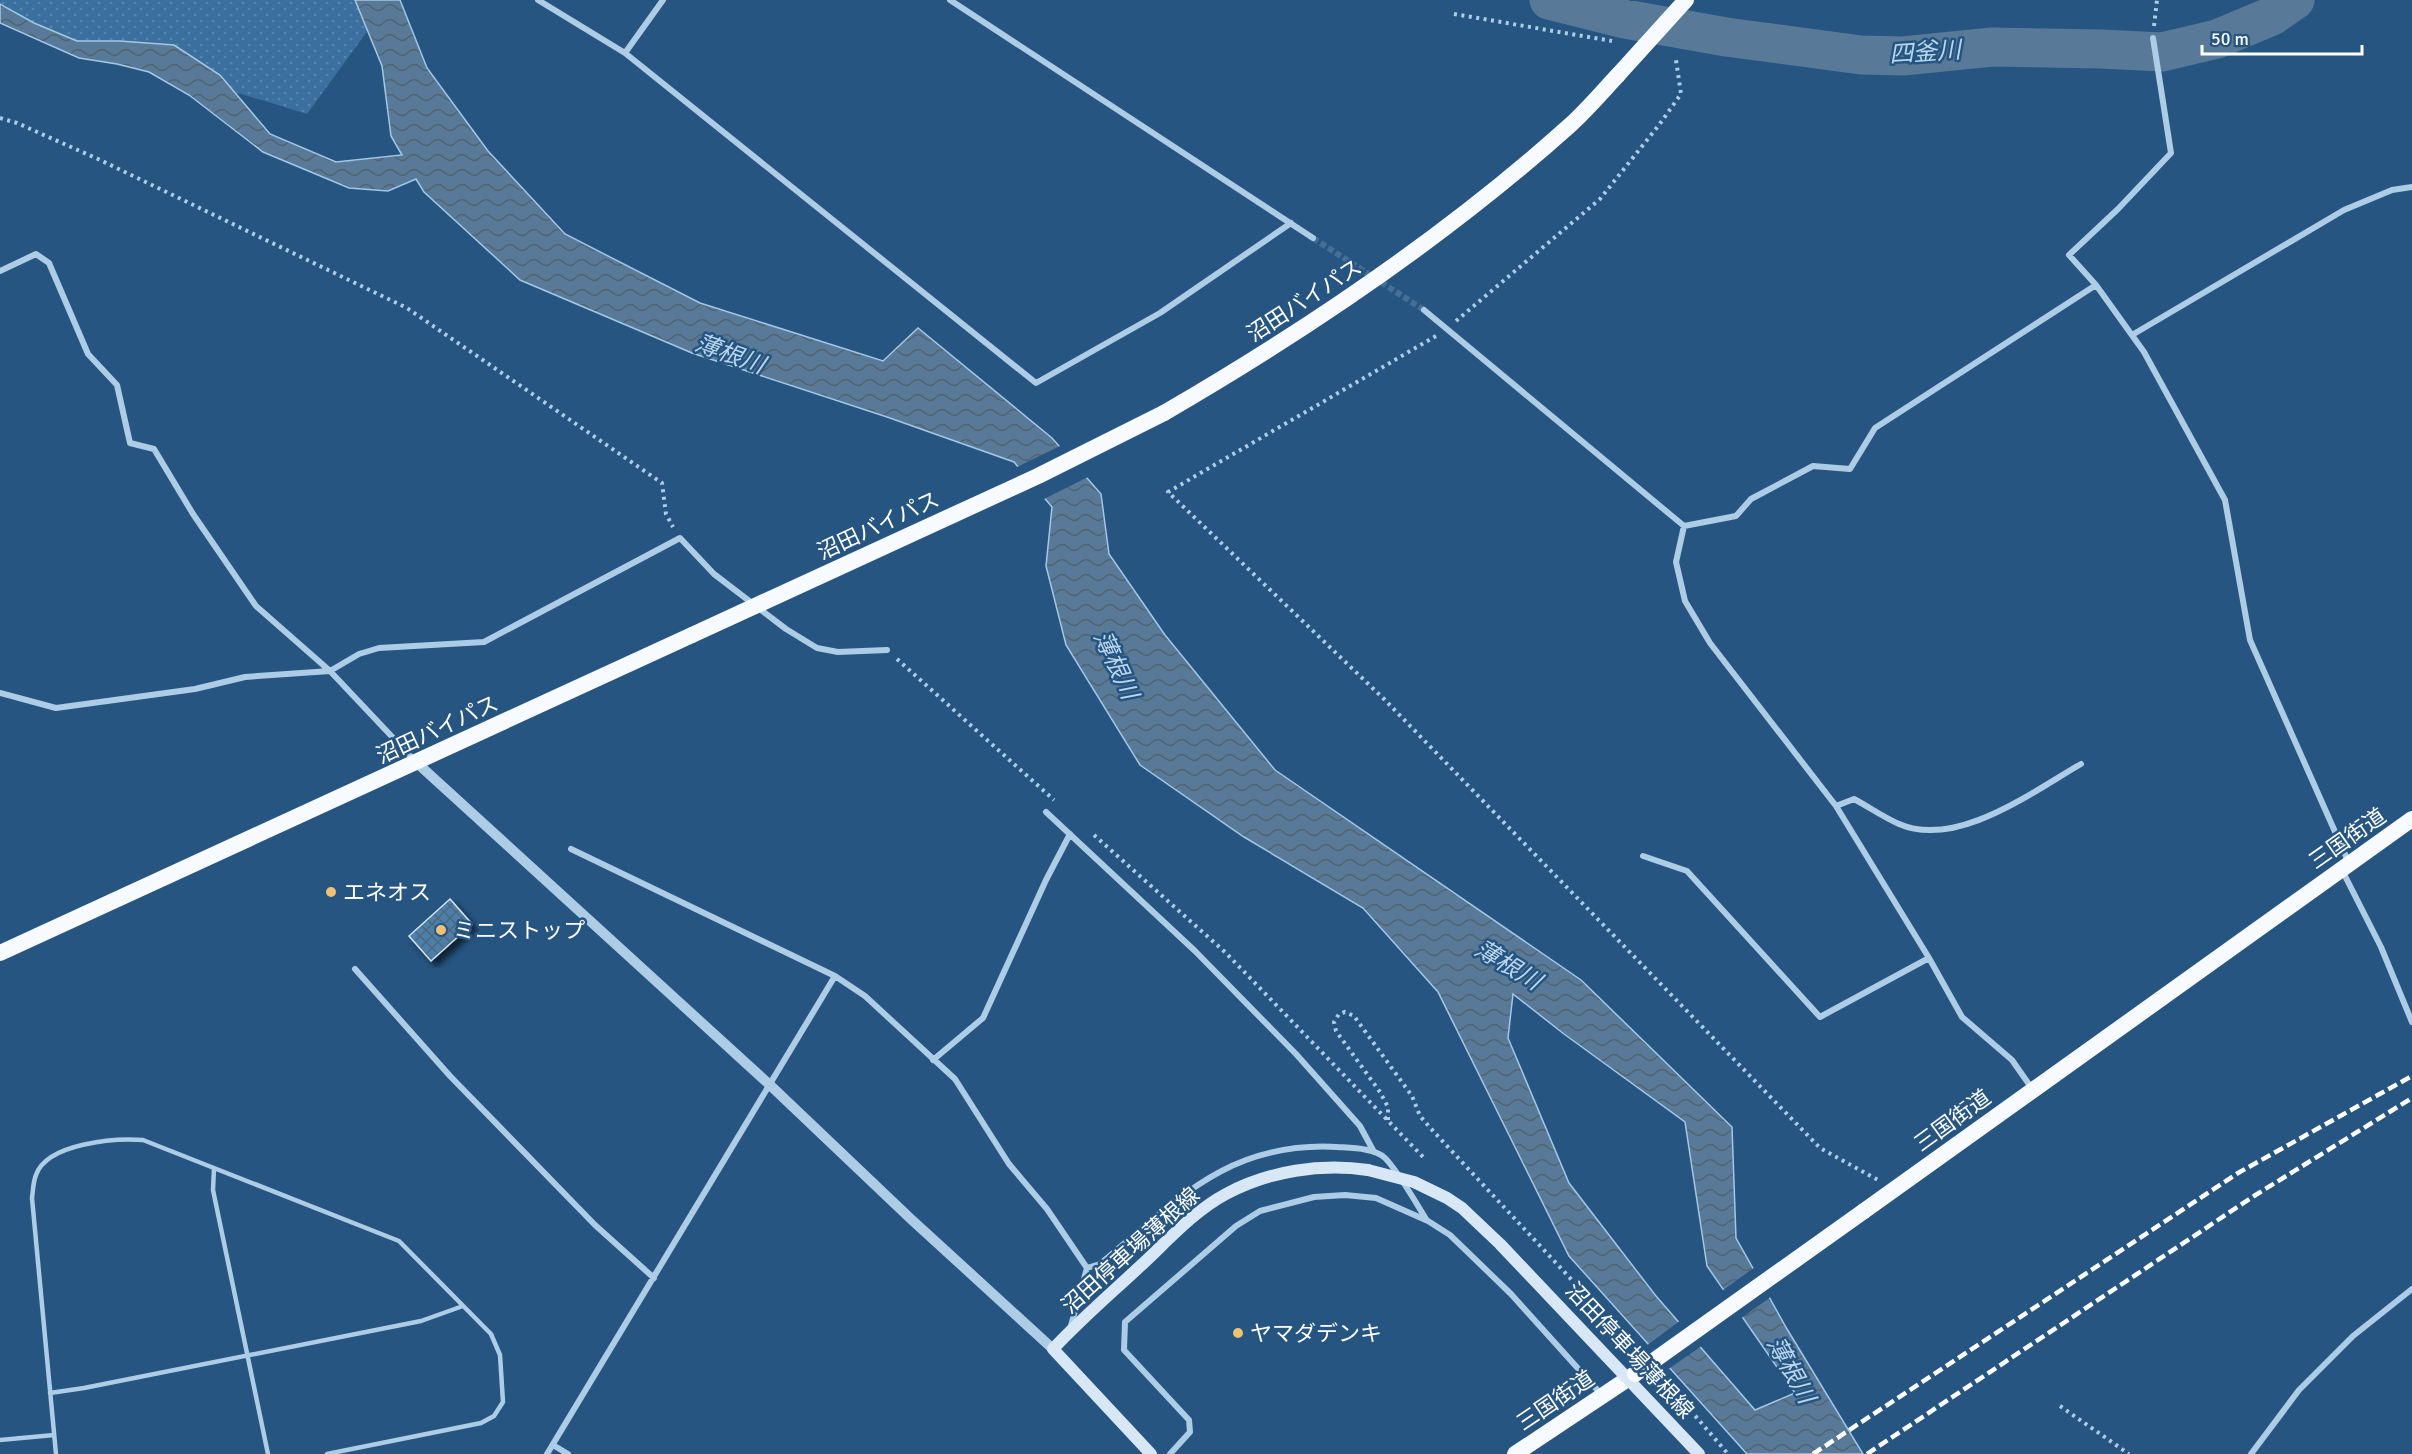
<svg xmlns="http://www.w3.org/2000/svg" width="2412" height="1454" font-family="Signika,'Noto Sans JP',sans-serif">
<defs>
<pattern id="grass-dots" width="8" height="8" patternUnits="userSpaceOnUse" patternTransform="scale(1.5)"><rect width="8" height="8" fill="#3b6f9e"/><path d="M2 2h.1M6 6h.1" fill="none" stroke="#5885ad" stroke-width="1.8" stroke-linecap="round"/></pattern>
<pattern id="water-waves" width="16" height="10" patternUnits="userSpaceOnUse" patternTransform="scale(1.5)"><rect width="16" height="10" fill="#587a98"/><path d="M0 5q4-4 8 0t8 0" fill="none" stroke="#526372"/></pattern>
<pattern id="building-cross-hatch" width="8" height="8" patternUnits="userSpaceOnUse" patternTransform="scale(1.5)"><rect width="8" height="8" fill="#4e7fa9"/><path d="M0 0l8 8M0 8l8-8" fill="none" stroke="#4d687f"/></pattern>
<filter id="shadow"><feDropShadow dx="5.5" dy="5.5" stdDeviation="3" flood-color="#0009"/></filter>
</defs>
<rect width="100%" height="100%" fill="#265581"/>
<!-- grass -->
<path fill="url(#grass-dots)" d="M0,0H390L307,114L0,20Z"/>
<!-- water -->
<path fill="url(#water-waves)" stroke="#a2c8e7" stroke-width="1.5" fill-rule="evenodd" d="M355,0H400L427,68L488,151L565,234L700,303L883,361L918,328L1052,438L1101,494L1109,554L1165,635L1275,770L1581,980L1732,1127L1736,1238L1787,1329L1863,1454H1747L1569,1256L1438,992L1363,908L1244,837L1140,765L1066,645L1046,566L1052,507L1014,462L887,417L692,353L520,280L424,192L416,179L388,191L349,188L263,152L189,95L149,72L117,64L79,58L0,23V4L34,23L77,41H120L174,45L220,75L270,134L336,162L402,155L391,136L382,66ZM1513,994L1564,1034L1685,1122L1707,1266L1795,1393L1755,1410L1656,1296L1569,1183L1508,1038Z"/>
<!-- pier -->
<path fill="#265581" d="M1062,445L1090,476L1042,500L1015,468Z
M1755,1267L1772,1296L1740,1319L1722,1291Z
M1681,1320L1703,1345L1667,1370L1646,1346Z"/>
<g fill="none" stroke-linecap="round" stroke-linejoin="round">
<!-- river -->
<path stroke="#587a98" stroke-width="39" d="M1549,0L1625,19L1726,37L1861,55L1903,56L1992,47L2101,49L2162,52L2217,39L2272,16L2295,0"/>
</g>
<!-- building -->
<path fill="url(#building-cross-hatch)" stroke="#d1e4f5" stroke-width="1.5" filter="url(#shadow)" d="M450,899L472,924L431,961L409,936Z"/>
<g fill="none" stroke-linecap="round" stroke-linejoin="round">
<!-- minor-tunnel -->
<path stroke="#476e94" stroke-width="6" stroke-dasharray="6 3" stroke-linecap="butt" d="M1313,238L1424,310"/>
<!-- path -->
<path stroke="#adcce6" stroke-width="4" stroke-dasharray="3 4.5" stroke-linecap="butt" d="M1454,14L1612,41
M2154,26L2157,0
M0,118L17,123L98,159L407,308L662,483L666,514L673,527
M1456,321L1600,199L1659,125L1681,94L1676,60
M1436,336L1168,492L1384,699L1820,1148L1878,1180
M897,659L1054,800
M1094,835L1225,952L1424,1158
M1388,1120V1107L1380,1092L1336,1031L1334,1022L1339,1014L1345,1012L1354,1016L1412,1096L1420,1116L1434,1132L1638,1351
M1661,1376L1728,1454
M2060,1406L2129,1454"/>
<!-- service -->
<path stroke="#adcce6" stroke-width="4.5" d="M214,1168L213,1190L268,1454
M50,1393L84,1388L421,1321L463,1306
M0,1440L54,1435
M56,1454L32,1198C33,1191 33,1182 36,1175C47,1143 115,1138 143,1140L399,1241L491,1334L500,1355L503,1402L494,1416L481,1423L327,1454"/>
<!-- minor -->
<path stroke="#adcce6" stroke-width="6" d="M538,0L625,53L1036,383L1160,313L1291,223
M950,0L1313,238
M2153,38L2171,153L2118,209L2069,255L2096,285L2144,352L2225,500L2250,640L2348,861
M625,53L663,0
M0,271L36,254L49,263L88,354L117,385L130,443L154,449L193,514L256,606L330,671L414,760
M1424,310L1684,526
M2132,335L2344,210L2392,190L2412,187
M1684,526L1676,562L1685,601L1710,643L1836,806L1929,958L1962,1017L2012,1060L2033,1090
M1684,526L1736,516L1751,499L1813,466L1850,469L1875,428L2096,285
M0,693L56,708L195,689L245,677L330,671L359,654L379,648L484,642L680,538L714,574L786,629L817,648L838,652L887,650
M1836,806L1854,799C1869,807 1883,817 1899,824C1957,849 2032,792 2081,764
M1046,812L1195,951L1296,1054L1360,1126L1374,1152
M571,849L835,976L865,996L955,1079L1009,1164L1047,1209L1087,1268L1070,1329
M1643,856L1687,871L1820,1017L1929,958
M2342,870L2381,947L2412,1022
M355,969L450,1076L595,1225L654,1278
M933,1060L983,1018L1046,880L1070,834
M1087,1268L1100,1264C1177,1200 1229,1141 1337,1147C1351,1148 1375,1148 1385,1158C1398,1171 1416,1203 1426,1219
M553,1445L568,1454
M547,1454L835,976
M1170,1454L1190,1432L1189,1420L1124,1350L1125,1322L1236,1226L1260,1211L1314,1197L1345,1195L1376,1198L1428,1221L1450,1235L1511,1294L1601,1394
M2251,1454L2299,1390L2353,1336L2412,1289"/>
<!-- tertiary -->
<path stroke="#adcce6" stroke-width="10" d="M417,763L771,1086L911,1219L1053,1349"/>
<!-- secondary -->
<path stroke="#d7e7f6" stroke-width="12" d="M1151,1454L1053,1349C1079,1321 1108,1296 1136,1270C1164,1245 1192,1212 1226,1194C1269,1171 1321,1163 1368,1170"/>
<!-- trunk -->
<path stroke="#f7fafe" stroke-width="16" d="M1164,413C1307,330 1444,238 1568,127C1586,111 1602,92 1618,75
M0,953L692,635
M1864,1211L2412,819
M1515,1454L1635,1374"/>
<!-- rail -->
<path stroke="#fff" stroke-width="4.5" stroke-dasharray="10 4.5" stroke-linecap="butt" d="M1813,1454L2238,1173L2412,1076
M1867,1454L2254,1196L2412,1098"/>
<!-- secondary-bridge -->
<path stroke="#d7e7f6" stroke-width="12" d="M1368,1170L1414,1182L1447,1198L1462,1208L1500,1244L1699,1454"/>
<!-- trunk-bridge -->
<path stroke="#f7fafe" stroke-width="16" d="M1618,75L1686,0
M692,635L1038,476L1164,413
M1635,1374L1864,1211"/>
</g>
<!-- markers -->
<g fill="#efc172" stroke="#265581" stroke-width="2">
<circle cx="331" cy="892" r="6"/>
<circle cx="441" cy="930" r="6"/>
<circle cx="1238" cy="1333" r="6"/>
</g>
<g text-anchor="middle" stroke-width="5" stroke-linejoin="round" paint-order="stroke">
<!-- street labels -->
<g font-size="22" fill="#fff" stroke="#265581">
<text transform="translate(1304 300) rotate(-33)" y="8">沼田バイパス</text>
<text transform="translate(878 525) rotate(-25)" y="8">沼田バイパス</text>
<text transform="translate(437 729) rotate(-25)" y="8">沼田バイパス</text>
<text transform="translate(2347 838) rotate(-35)" y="8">三国街道</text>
<text transform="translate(1952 1120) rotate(-36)" y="8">三国街道</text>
<text transform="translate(1130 1250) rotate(-42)" y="8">沼田停車場薄根線</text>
<text transform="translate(1630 1350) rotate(47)" y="8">沼田停車場薄根線</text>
<text transform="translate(1555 1400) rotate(-34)" y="8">三国街道</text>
</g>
<!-- poi labels -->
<g font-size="22" fill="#fff" stroke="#265581" text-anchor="start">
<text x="343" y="900">エネオス</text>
<text x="453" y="938">ミニストップ</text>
<text x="1250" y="1341">ヤマダデンキ</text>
</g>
<!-- water labels -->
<g font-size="24" font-style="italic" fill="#b9d6ee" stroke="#265581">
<text transform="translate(1925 52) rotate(-4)" y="8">四釜川</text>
<text transform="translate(730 354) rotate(20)" y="8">薄根川</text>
<text transform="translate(1116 665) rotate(65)" y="8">薄根川</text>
<text transform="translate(1508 965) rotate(31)" y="8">薄根川</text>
<text transform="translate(1791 1370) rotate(61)" y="8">薄根川</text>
</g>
</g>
<!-- scale -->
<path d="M2202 45v9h160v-9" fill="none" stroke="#ffffff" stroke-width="3"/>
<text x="2211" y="45" font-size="18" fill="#ffffff" stroke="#265581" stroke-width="4.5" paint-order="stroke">50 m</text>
</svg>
